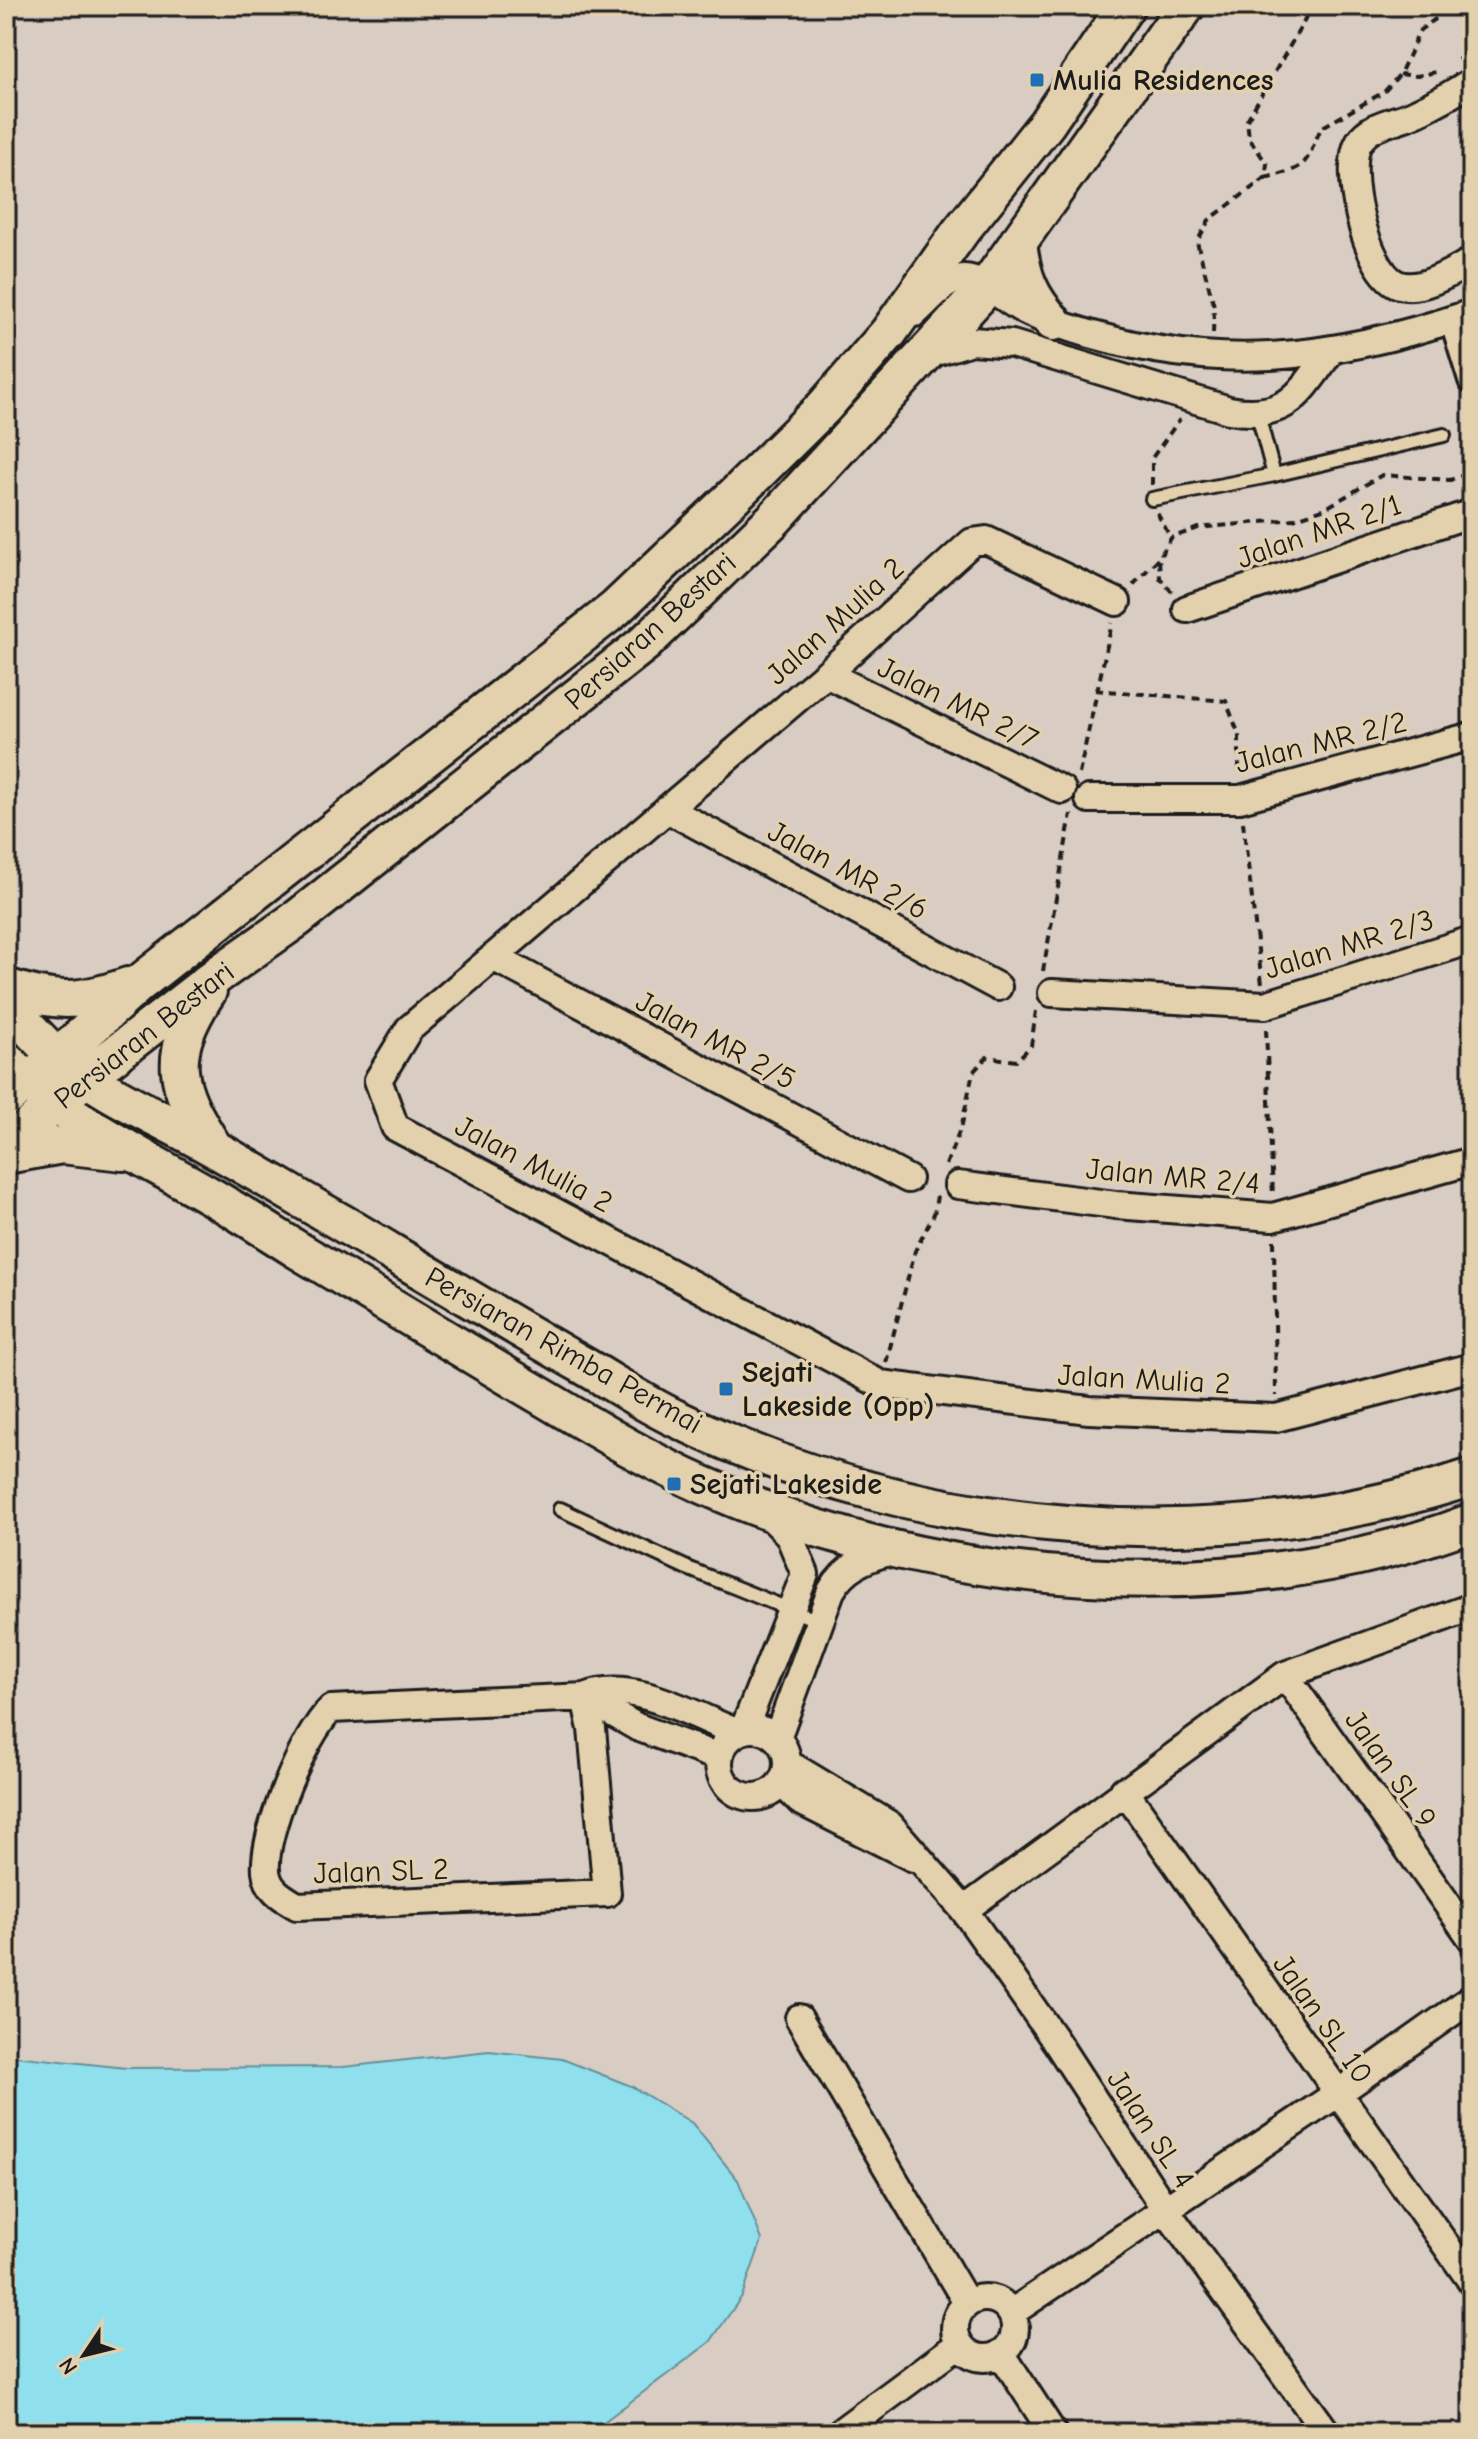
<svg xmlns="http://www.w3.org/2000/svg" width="1478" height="2439" font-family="'Comic Neue',sans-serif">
<rect width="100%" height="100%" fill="#d8ccc3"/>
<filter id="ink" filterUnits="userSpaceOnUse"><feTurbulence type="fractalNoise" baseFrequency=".0125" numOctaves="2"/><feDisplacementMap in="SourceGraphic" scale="16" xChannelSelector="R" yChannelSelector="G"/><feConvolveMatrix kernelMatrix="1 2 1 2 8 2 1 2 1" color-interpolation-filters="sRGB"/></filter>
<g filter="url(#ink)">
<!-- water -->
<path fill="#90dfed" stroke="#629199" stroke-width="2" d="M489,2051L562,2059L631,2086L692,2123L738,2180L762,2240L742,2296L710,2342L589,2433H6V2055L126,2068L343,2067Z"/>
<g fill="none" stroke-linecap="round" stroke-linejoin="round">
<!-- lane casing -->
<g stroke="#1c1c1c" stroke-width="18">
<path id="lane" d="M1258,415L1274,475
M1152,499L1274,475L1444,435
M560,1509L687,1568L821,1622"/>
</g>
<!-- street casing -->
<g stroke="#1c1c1c" stroke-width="32">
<path id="street" d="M1472,81C1454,93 1433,105 1413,114C1395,122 1370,124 1359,142C1343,169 1366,271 1397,284C1419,293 1453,272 1472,261
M915,313C928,302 945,279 963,278C982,277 1006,301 1022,309C1036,317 1052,322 1067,327C1214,375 1329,361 1472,313
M1453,319L1472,380
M926,355L972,341L1012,344L1229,410C1287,420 1299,395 1330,352
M1117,602L986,540L972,542L826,674L409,1029L378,1080L395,1127L880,1384L1089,1410L1276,1418L1472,1367
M1187,609L1472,513
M826,674L1062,790
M1089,799H1240L1472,736
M667,809L998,987
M493,957L908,1179
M1052,993L1265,1005L1472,940
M958,1185L1116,1205L1273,1217L1472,1161
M1285,1675L1472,1939
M585,1697L592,1729L607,1893L297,1906C282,1897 268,1890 266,1871C263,1832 304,1735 331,1709L585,1697C630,1677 693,1715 736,1732
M585,1697L637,1727L718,1757
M719 1763a34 34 0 1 1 68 0a34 34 0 1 1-68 0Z
M744,1729L805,1574L789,1535L766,1512
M777,1738L831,1591C846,1565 865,1559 893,1550
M787,1763L890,1825L964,1910L1057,2043L1165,2209L1327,2433
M781,1782L800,1801L913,1858
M1124,1790L1472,2282
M964,1910L1285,1675L1472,1607
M799,2018L967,2303
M955 2328a30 30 0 1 1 60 0a30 30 0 1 1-60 0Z
M1011,2313L1337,2094L1472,1998
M1001,2353L1053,2433
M839,2433L959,2344"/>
</g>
<!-- secondary casing -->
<g stroke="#1c1c1c" stroke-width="42">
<path id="secondary" d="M1018,242C1022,276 1029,296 1053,322
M6,987C55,1003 80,1003 128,986
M208,991C166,1056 173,1084 214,1148
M6,1003C24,1022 42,1045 63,1061C102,1092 151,1114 195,1138C245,1165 293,1195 342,1223C421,1270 499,1317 579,1363C611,1381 643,1403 677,1419C921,1537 1214,1562 1472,1477
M6,1060C61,1118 138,1154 207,1194C237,1211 266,1230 296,1249C372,1295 448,1341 524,1386C582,1420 640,1457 701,1484C933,1589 1233,1614 1472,1522
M6,1098L58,1057L141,982L615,609L738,492L824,407L889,332L960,232L1047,123L1126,6
M6,1147L85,1078L220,973L298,918L645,643L773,520L986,288L1186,6
M6,1155L62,1145L123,1152"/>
</g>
<!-- path -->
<path stroke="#1c1c1c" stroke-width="4" stroke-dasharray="8 6" stroke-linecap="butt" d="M1458,60L1472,51
M1400,74L1417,76L1440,71
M1265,178C1309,167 1304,167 1321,128L1384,92L1400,74L1420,30L1453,6
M1213,333L1214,306L1197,242L1209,220L1265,178L1267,164L1249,138L1247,120L1313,6
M1152,485V458L1180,419
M1157,513L1171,538
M1133,585L1159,558
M1172,592L1160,578L1159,558L1171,538L1198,528L1293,519L1326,508L1382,475L1450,480L1472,472
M1095,690L1226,701L1239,735V777
M1079,774L1112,623
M1243,822L1262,984
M1043,971L1071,814
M1266,1029L1273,1196
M946,1165L962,1124L973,1072L987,1057L1016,1061L1031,1046L1036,1011
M1274,1240L1276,1396
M886,1363L915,1251L934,1214L937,1196"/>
<!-- lane -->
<use href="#lane" stroke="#e3d1ae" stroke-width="12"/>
<!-- street -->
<use href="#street" stroke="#e3d1ae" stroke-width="26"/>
<!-- secondary -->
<use href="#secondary" stroke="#e3d1ae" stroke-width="36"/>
</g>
</g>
<!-- markers -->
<g fill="#1f6fb2" stroke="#e3d1ae" stroke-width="3">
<rect x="1029" y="72" width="16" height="16" rx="4"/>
<rect x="718" y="1381" width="16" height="16" rx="4"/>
<rect x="666" y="1476" width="16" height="16" rx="4"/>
</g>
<g text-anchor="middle" stroke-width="7" stroke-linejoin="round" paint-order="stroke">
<!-- poi labels -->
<g font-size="30" font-weight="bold" fill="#1c1c1c" stroke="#e3d1ae" text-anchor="start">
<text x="1053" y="90">Mulia Residences</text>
<text x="742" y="1382">Sejati<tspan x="742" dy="34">Lakeside (Opp)</tspan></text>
<text x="690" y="1494">Sejati Lakeside</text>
</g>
<!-- street labels -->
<g font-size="30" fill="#1c1c1c" stroke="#e3d1ae">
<text transform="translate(1319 531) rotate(-19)" y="10">Jalan MR 2/1</text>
<text transform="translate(835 621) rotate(-42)" y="10">Jalan Mulia 2</text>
<text transform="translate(650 631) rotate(-42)" y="10">Persiaran Bestari</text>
<text transform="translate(958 703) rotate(26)" y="10">Jalan MR 2/7</text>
<text transform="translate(1321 742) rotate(-14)" y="10">Jalan MR 2/2</text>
<text transform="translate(848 870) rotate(28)" y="10">Jalan MR 2/6</text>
<text transform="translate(1349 944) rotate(-17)" y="10">Jalan MR 2/3</text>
<text transform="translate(144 1035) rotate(-38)" y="10">Persiaran Bestari</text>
<text transform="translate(716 1040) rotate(28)" y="10">Jalan MR 2/5</text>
<text transform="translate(534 1164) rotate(28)" y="10">Jalan Mulia 2</text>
<text transform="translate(1173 1176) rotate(5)" y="10">Jalan MR 2/4</text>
<text transform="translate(564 1350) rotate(29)" y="10">Persiaran Rimba Permai</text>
<text transform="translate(1144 1379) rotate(3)" y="10">Jalan Mulia 2</text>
<text transform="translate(1391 1769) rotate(55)" y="10">Jalan SL 9</text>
<text transform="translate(381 1871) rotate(-2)" y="10">Jalan SL 2</text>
<text transform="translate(1323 2019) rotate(55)" y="10">Jalan SL 10</text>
<text transform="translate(1151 2129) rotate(57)" y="10">Jalan SL 4</text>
</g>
</g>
<!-- margin -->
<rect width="1478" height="2439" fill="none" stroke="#e3d1ae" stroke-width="32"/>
<rect x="16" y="16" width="1446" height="2407" fill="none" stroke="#1c1c1c" stroke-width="3" filter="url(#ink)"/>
<!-- north arrow -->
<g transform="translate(84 2355) rotate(235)" stroke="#e3d1ae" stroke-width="6" paint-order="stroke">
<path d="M0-6L14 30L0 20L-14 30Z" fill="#1c1c1c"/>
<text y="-12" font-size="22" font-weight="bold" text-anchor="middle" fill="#1c1c1c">N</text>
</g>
</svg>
